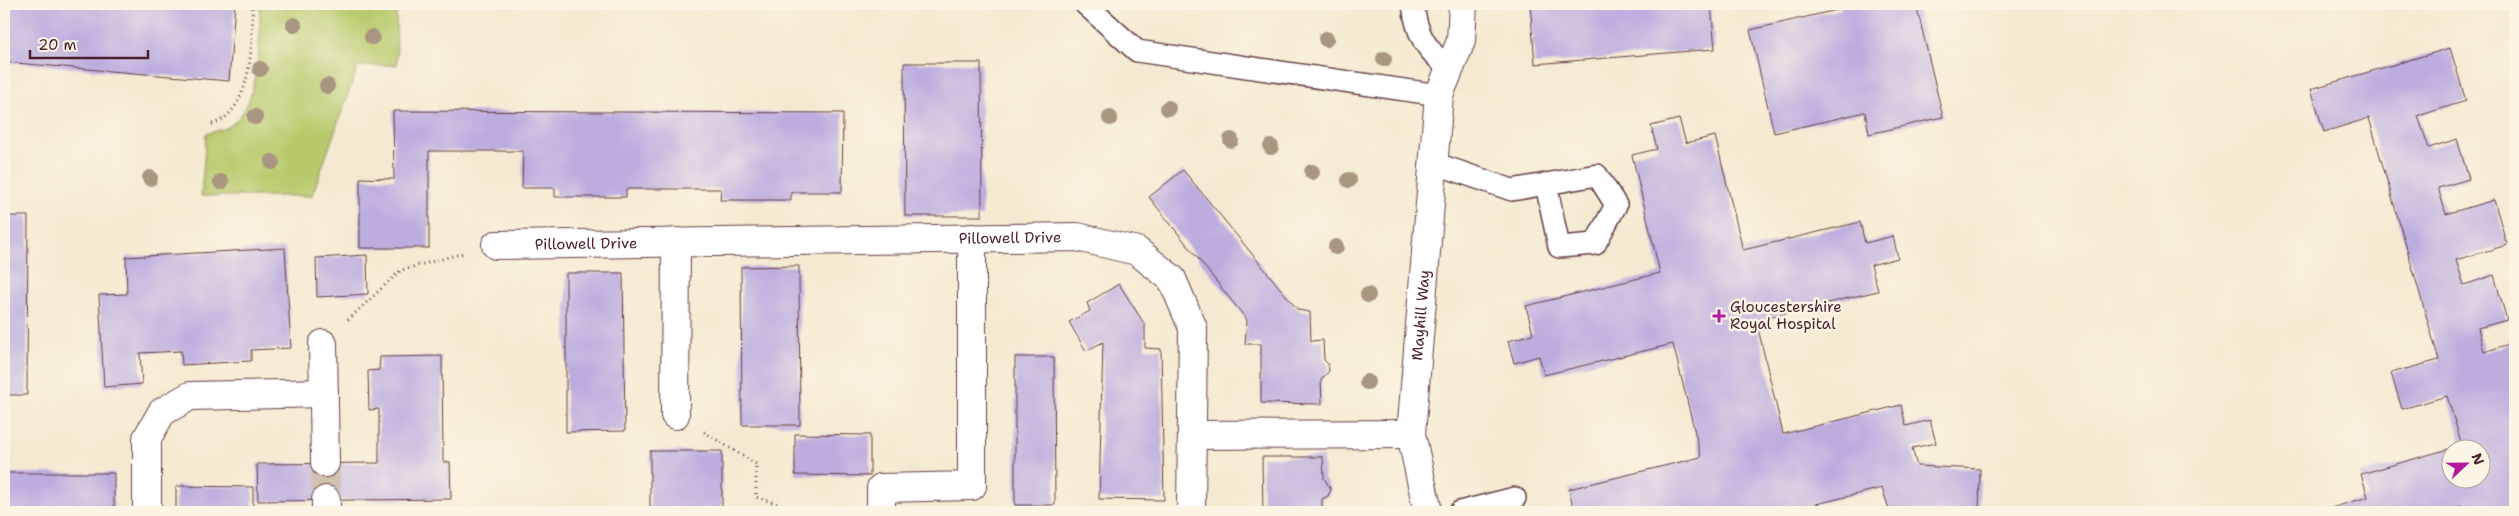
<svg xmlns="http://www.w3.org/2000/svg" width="2519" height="516" font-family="'Shantell Sans',sans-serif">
<rect width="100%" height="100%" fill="#fcf5e5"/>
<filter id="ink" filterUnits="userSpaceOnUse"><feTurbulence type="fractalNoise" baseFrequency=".02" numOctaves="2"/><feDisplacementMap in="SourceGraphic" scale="10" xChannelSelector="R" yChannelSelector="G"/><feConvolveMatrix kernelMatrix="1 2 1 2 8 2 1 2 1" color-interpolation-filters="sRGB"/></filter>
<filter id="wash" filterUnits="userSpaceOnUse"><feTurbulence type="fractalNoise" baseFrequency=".0096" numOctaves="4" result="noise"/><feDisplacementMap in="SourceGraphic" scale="20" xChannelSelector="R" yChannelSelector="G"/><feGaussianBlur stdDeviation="1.12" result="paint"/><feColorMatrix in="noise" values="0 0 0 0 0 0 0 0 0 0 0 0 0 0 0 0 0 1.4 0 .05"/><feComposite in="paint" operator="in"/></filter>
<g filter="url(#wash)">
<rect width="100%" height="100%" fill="#f5ead1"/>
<!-- green -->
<path fill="#b9ca6d" stroke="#82744c" d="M260,4H396L397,65L358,66L312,196H201L206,134C213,131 225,130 231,125C261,104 260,36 260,4Z"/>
<g id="blocks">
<!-- building -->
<path fill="#bdaddf" d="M4,4H235L229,81L4,62Z
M1530,4H1711L1715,49L1535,64Z
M1840,4H1916L1943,117L1869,134L1865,112L1774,133L1750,30L1841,9Z
M2450,48L2466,101L2418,116L2429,148L2457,139L2469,179L2438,188L2446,214L2494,200L2507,245L2456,260L2464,285L2494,275L2507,320L2478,328L2484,352L2515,342V512H2463L2461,506L2442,512H2318L2368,497L2361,474L2452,448V478H2482V448H2452L2462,445L2447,396L2402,409L2391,373L2439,360L2369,118L2324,132L2311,89Z
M904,63H981L982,216H905Z
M393,111L843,113L842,192H791V200H720L721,189H626V197H555V188H522L523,151H429V248H360V178L394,179Z
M1679,119L1686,143L1715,136L1743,250L1860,222L1865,243L1893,236L1898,258L1871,265L1878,291L1756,320L1783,434L1901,405L1906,426L1930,420L1936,443L1912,448L1917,466L1980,469L1979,512H1890L1882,488L1796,509L1797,512H1574L1569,489L1701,457L1673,344L1544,375L1539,356L1514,363L1508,341L1533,334L1526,306L1660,273L1632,155L1657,149L1651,126Z
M1183,170L1298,310L1310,312L1311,341L1323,340L1324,360L1328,364L1329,371L1321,380L1322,404L1261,403V344H1245L1247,320L1149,197Z
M4,216H28L27,395H4Z
M285,248L291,348L251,350V361L182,365L181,351L140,353L142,384L104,387L99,295L127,294L126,257Z
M367,255L368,294L317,297L316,258Z
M799,266L800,425H742L741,267Z
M566,273H623L625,431L566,432Z
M1119,284L1145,325V348L1161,349L1164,500L1099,499L1103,342L1086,351L1069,322L1090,311L1087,303Z
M442,356L443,462H450L451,499L258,501L257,464L379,463V409L369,410L368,371L379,370L380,357Z
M1015,357H1054L1055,505H1015Z
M795,434L870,435V476L795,475Z
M650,451H722V512H650Z
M1262,457H1323L1324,478L1331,490L1328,496L1322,499V512H1263Z
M4,473H114V512H4Z
M176,486L253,487V512H176Z"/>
</g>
</g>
<g filter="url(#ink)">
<use href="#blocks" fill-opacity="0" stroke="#643d44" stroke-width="1"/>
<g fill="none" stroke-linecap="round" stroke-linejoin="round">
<!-- minor-tunnel -->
<path stroke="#d3c1b0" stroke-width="28" stroke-dasharray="28 14" stroke-linecap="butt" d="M325,463L326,500"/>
<!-- service casing -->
<g stroke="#643d44" stroke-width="24">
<path id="service" d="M1085,4L1137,51L1439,95
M1413,4C1416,34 1426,50 1450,69
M1434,163L1512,190L1597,175L1616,205L1595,244L1559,247L1546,184
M1460,512L1515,498"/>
</g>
<!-- minor casing -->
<g stroke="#643d44" stroke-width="30">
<g id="minor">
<path id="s1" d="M496,245L1077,237L1137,251L1172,279L1193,328L1191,512"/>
<path d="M323,344L325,463"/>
<path d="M675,415L676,242"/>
<path d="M1192,435L1411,434"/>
<path d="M326,500V512"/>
<path d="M147,512V438L162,412L190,396L324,393"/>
<path d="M881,512V488L972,486V238"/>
<path id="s2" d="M1428,512L1411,434L1439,95L1461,41L1463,4"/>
</g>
</g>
<!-- path -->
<path stroke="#643d44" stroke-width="3" stroke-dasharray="1 4" stroke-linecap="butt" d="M212,124C253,113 253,38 252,4
M348,320L401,270L464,253
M704,432L756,464V497L803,512"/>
<!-- service -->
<use href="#service" stroke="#fff" stroke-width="21"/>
<!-- minor -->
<use href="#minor" stroke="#fff" stroke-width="28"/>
</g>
<!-- trees -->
<g fill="#a99681">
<circle cx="294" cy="25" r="8"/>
<circle cx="372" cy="37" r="8"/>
<circle cx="1326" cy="39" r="8"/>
<circle cx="1384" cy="59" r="8"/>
<circle cx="260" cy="69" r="8"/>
<circle cx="327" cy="86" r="8"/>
<circle cx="1168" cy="108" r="8"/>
<circle cx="255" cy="117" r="8"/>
<circle cx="1110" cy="118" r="8"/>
<circle cx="1231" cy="140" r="8"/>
<circle cx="1271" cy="147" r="8"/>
<circle cx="272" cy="162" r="8"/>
<circle cx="1312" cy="172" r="8"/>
<circle cx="150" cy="178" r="8"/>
<circle cx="1349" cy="180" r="8"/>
<circle cx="221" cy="182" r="8"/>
<circle cx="1336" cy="247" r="8"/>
<circle cx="1368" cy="295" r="8"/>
<circle cx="1367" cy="382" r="8"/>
</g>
</g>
<!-- markers -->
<path fill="#b5179e" stroke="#fcf5e5" stroke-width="2" d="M1716.5 308.5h5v5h5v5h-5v5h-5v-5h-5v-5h5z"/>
<g text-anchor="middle" stroke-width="5" stroke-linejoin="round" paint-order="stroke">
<!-- street labels -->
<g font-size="15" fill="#4a1f2b" stroke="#fcf5e5">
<text dy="5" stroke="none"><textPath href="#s1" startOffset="514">Pillowell Drive</textPath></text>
<text dy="5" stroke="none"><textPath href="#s1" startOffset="90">Pillowell Drive</textPath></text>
<text dy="5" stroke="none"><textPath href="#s2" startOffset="199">Mayhill Way</textPath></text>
</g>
<!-- poi labels -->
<g font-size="15" fill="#4a1f2b" stroke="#fcf5e5" text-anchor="start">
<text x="1730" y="312">Gloucestershire<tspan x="1730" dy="17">Royal Hospital</tspan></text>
</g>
</g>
<!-- margin -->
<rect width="2519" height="516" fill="none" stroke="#fcf5e5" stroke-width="20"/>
<!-- north arrow -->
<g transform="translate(2466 464) rotate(68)"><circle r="24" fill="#fcf5e5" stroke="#b59f9b"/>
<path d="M0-4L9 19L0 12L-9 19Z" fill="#b5179e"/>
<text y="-8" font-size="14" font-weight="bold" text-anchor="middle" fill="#4a1f2b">N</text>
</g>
<!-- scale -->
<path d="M30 50v8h118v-8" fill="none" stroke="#4a1f2b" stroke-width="2.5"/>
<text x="38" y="50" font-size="15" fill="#4a1f2b" stroke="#fcf5e5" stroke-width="4" paint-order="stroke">20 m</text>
</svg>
